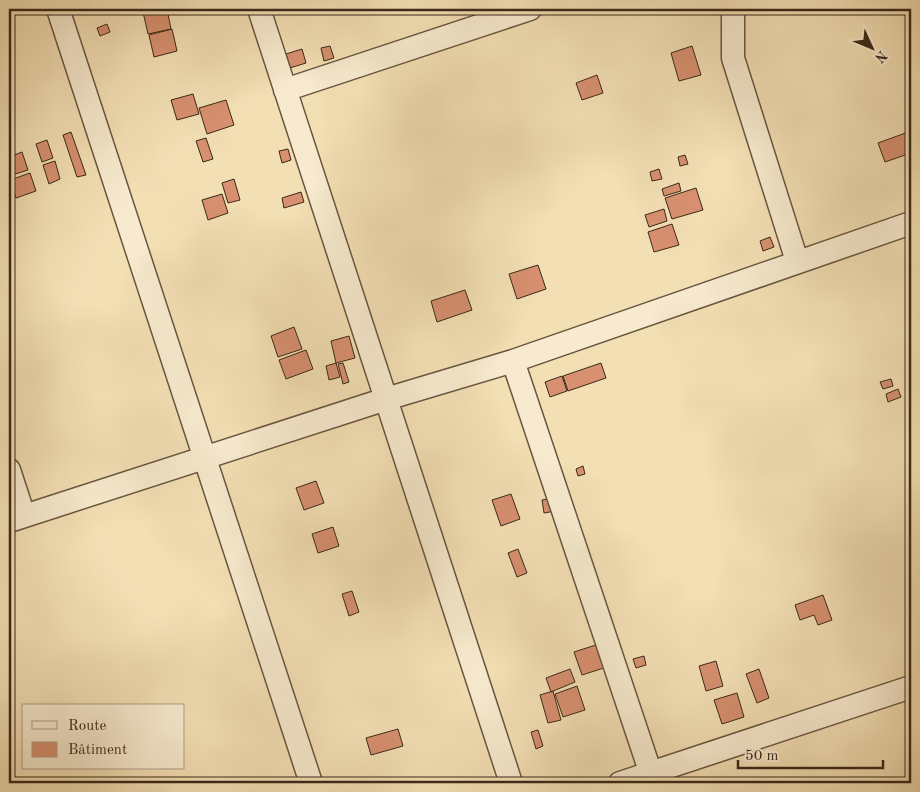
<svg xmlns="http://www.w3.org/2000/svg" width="920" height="792" font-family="'Old Standard TT',serif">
<rect width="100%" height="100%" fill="#f3dfb4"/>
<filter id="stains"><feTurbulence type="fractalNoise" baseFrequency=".004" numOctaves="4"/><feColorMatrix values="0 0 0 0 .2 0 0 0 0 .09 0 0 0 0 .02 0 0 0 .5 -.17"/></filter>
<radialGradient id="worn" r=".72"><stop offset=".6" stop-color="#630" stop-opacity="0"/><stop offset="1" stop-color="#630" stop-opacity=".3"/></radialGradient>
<!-- building -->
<path fill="#d79070" stroke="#3a2918" d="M157,9H167L171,29L148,34L143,12Z
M107,24L110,32L100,36L97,28Z
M172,29L177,51L154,57L149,35Z
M330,46L334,58L324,61L321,48Z
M692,46L701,75L679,81L671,53Z
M302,49L306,63L290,68L286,54Z
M597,75L603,93L582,100L576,83Z
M193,94L199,114L177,120L171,100Z
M226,100L234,125L207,134L199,108Z
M911,131V153L885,162L878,143Z
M71,132L86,175L77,177L63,135Z
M206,138L213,159L203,162L196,141Z
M47,140L53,158L42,162L36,144Z
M288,149L291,160L282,163L279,151Z
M22,152L28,170L9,176V157Z
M685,155L688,164L680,166L678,157Z
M55,161L60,179L49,184L43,165Z
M659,169L662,179L652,181L650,172Z
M30,173L36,191L16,198L10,180Z
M234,179L240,200L228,203L222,183Z
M679,183L681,191L664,196L662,189Z
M696,188L703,210L672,219L665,198Z
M301,192L304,202L284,208L282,198Z
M222,194L228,213L208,220L202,200Z
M664,209L667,221L649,227L645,215Z
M672,224L679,245L654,252L648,232Z
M770,237L774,247L763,251L760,241Z
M538,265L546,289L517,299L509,274Z
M465,290L472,310L437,322L431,301Z
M294,327L302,349L278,357L271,336Z
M349,336L355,358L336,363L331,341Z
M306,350L313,369L286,379L279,360Z
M336,363L340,377L329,380L326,366Z
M343,363L349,382L343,384L338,364Z
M601,363L606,378L568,391L563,376Z
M562,376L567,391L550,397L545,382Z
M891,379L893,386L883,389L880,382Z
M898,389L901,397L888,402L886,394Z
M583,466L585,474L578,476L576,469Z
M316,481L324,503L304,510L296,488Z
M511,494L520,519L501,526L492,500Z
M552,498L555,511L544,513L542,500Z
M333,527L339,546L318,553L312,534Z
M518,549L527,573L517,577L508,553Z
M352,591L359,612L349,616L342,594Z
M823,595L832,620L818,625L814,615L800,620L795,605Z
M599,644L607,667L582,675L574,652Z
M644,656L646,665L636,668L633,659Z
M716,661L723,686L706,691L699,666Z
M570,669L575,682L551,692L546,678Z
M759,669L769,698L757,703L746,674Z
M577,686L585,710L563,717L555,694Z
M553,691L561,720L548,723L540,695Z
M737,693L744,717L722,724L714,700Z
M398,729L403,746L371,755L366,738Z
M538,730L543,746L536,749L531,732Z"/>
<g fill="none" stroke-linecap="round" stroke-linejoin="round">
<!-- street casing -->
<g stroke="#68563f" stroke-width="25">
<path id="street" d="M58,9L311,783
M259,9L511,783
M733,9V58L797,261
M285,90L530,9
M513,361L654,783
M9,470L24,516
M9,521L386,399L513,361L911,223
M620,783L911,687"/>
</g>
<!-- street -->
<use href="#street" stroke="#f7eace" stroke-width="22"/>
</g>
<!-- margin -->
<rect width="920" height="792" fill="none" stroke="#f3dfb4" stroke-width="30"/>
<rect x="10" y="10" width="900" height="772" fill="none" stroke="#3a2918" stroke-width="2.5"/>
<rect x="15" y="15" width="890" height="762" fill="none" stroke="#3a2918"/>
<!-- legend -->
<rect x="22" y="704" width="162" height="65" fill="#f7eace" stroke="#ab9d85"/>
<rect x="32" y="721" width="25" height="8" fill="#f7eace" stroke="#ab9d85"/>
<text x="68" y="730" font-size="15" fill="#3a2918">Route</text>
<rect x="32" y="742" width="25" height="15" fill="#d79070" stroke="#ab9d85"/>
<text x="68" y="754" font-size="15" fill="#3a2918">Bâtiment</text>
<!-- north arrow -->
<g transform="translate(872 48) rotate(134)" stroke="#f7eace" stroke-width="4" paint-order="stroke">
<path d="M0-4L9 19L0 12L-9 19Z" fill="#3a2918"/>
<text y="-8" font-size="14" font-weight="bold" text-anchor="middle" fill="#3a2918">N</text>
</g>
<!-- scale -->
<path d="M738 760v8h145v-8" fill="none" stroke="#3a2918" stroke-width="2.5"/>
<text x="745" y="760" font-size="15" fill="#3a2918" stroke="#f7eace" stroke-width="4" paint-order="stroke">50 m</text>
<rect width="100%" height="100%" filter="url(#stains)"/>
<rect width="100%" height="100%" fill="url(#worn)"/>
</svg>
